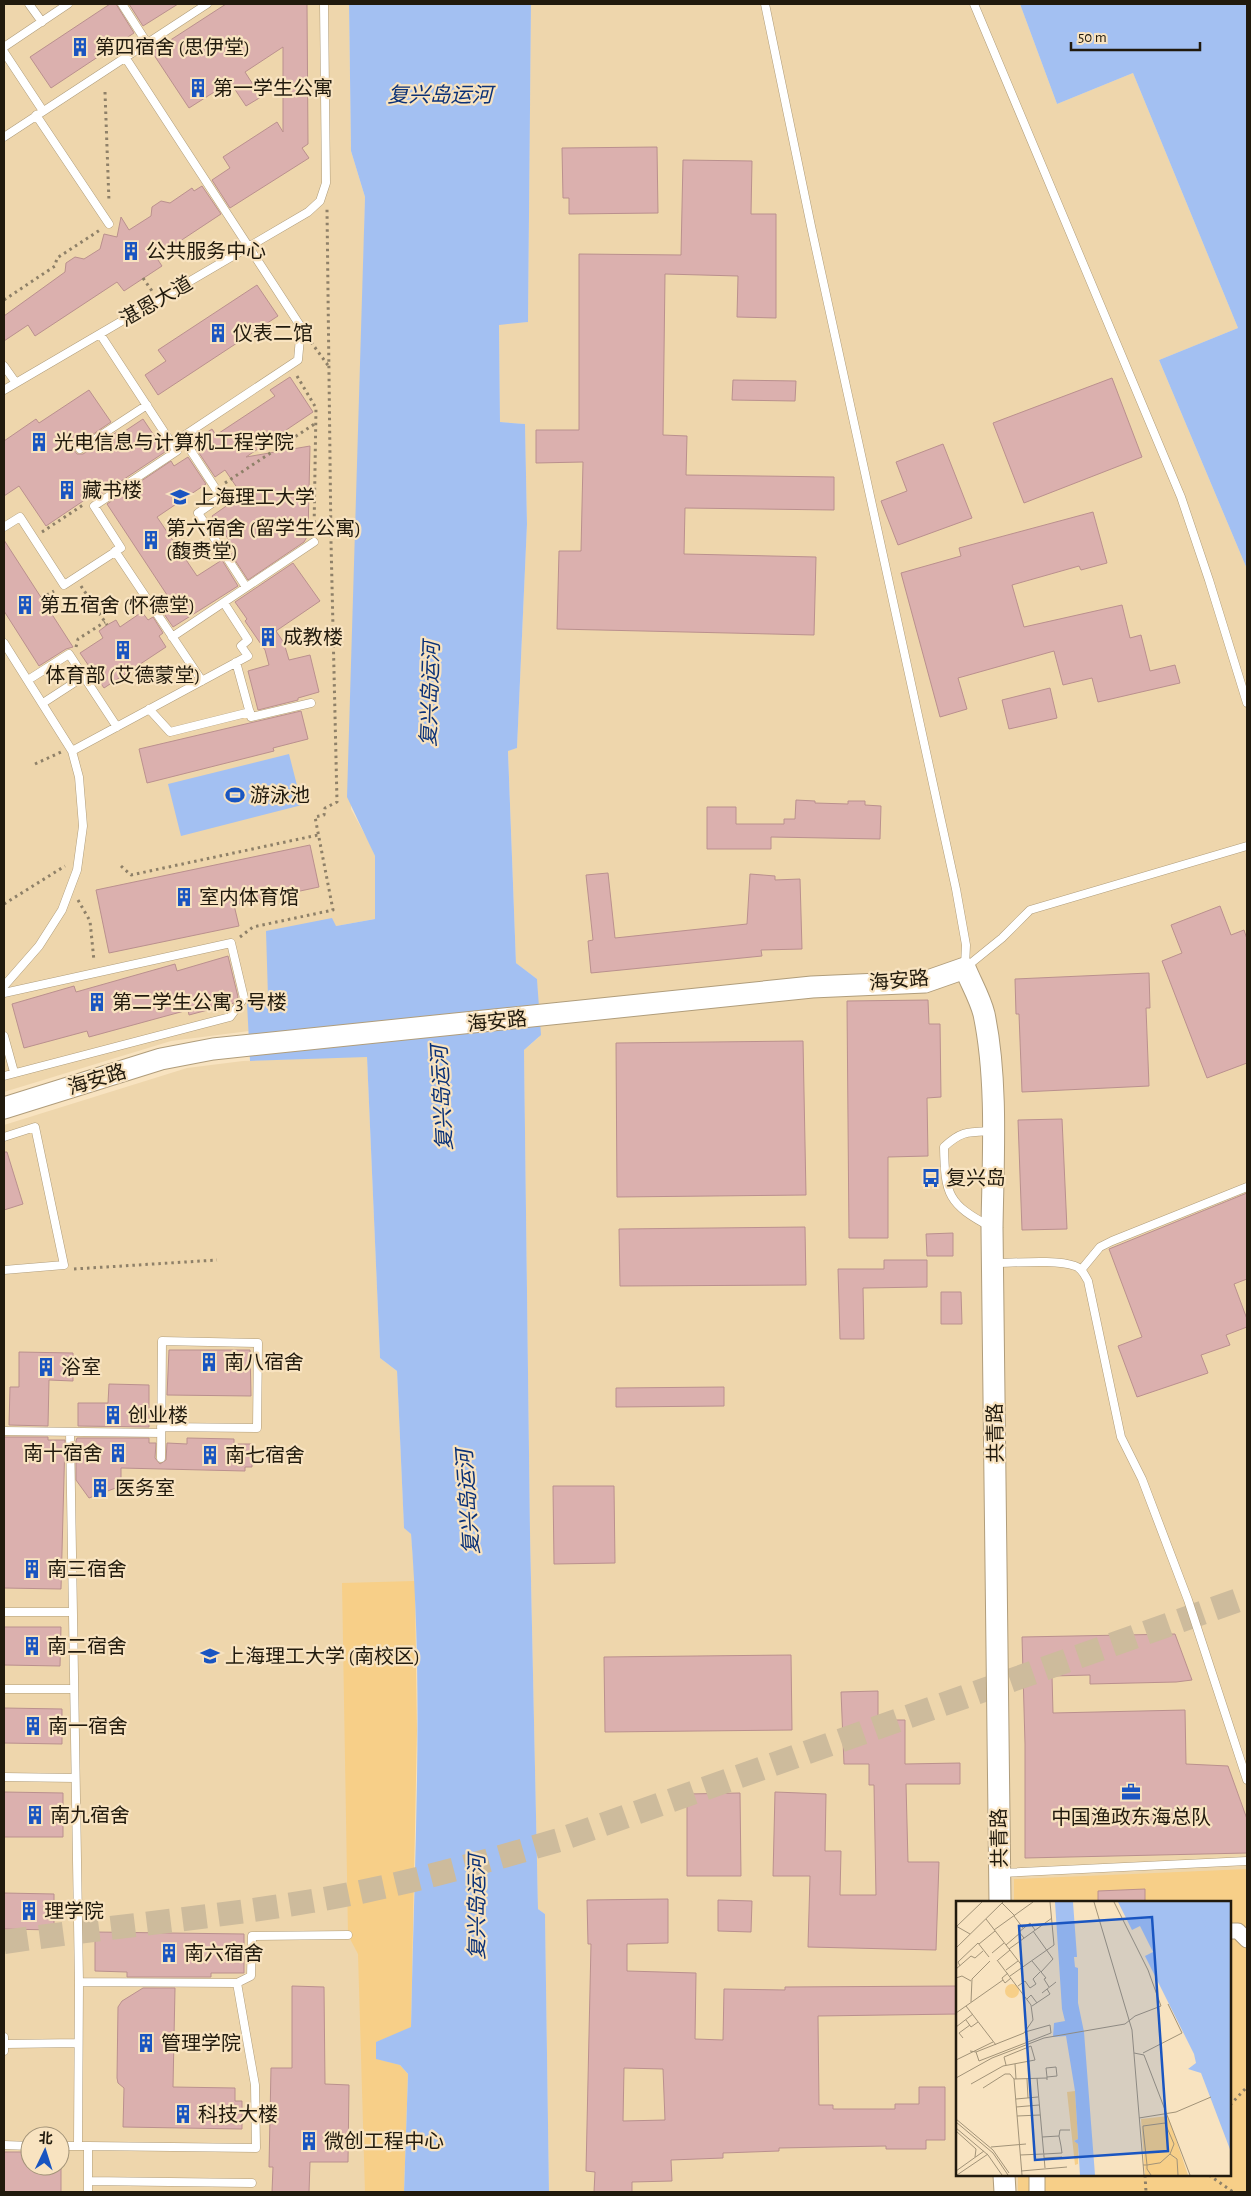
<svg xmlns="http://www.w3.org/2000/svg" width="1251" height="2196" font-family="'Alegreya Sans','Noto Sans SC',sans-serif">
<rect width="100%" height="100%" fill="#f8e3c0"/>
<!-- built -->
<path fill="#eed6ac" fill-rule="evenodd" d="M4,4H349L351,151L365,197L351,809L369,842L375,856V919L336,926L268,998L248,1003L249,1031L171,1041L4,1092Z
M531,4H1020L1057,104L1133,73L1238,328L1159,360L1247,569V2192H549L545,1914L538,1909L530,1532L524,1050L539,1037L537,979L516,963L508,750L517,748L527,524L525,424L500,422L499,324L528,322ZM957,1902H1230V2175H957Z
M367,1056L380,1358L397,1371L404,1527L411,1534L415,1581L411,2028L400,2065L404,2192H4V1125L187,1068L243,1061ZM30,2136H60V2166H30Z"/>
<!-- green -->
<path fill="#f7cf88" d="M415,1581L417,1731L411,2028L376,2042L377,2059L400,2065L408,2074L404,2192H365L358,1954L348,1935L342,1583Z
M1247,1869V2192H1018V2175H1230V1902H1014V1879Z"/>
<!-- water -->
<path fill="#a3c0f2" d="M349,4H531L528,322L499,325L500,422L525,424L527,524L517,748L508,751L516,963L537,979L541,1035L524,1050L530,1532L538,1909L545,1914L549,2192H404L408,2074L400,2065L376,2059V2042L411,2027C414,1863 424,1698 411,1534L404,1528L397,1371L380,1358L367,1057L250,1061L247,1003L268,997L266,931L332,918L336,926L375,919V856L347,797L365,197L351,151Z
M1020,4H1247V569L1159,360L1238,328L1133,73L1057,104Z
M289,754L302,805L181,836L168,784Z"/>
<!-- building -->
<path fill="#dbb0ae" stroke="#ba908e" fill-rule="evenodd" d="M110,4H116L134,33L51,88L30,57Z
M129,4H178L143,26Z
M226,4H307L308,144L302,148L309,158L230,208L212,180L230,168L223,157L277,122L283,132V47L245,72L261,97L246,106L230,82L189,108L152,52Z
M657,147L658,213L569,214V198H563L562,148Z
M683,160L752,161L751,214H776V318L737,317L738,276L665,274L663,435L687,436L686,475L834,477V510L685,508L684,554L816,557L814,635L557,629L559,551H581L583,462L536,463V430H579V254L681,255Z
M202,186L221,214L156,257L162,266L124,291L117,282L35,336L28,325L4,341V316L65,272L66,263L75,257L84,259L100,249L104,234L117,237L121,217L129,230L151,216L152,207L161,201L170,203L192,188L194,191Z
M257,285L278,316L158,395L145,375L166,361L158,350Z
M290,377L313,412L246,457L310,446L308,535L304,542L248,580L231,554L236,550L212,516L242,495L225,470L215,477L197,450L199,449L194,441L212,429L216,435L275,396L270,390Z
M1112,378L1142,457L1024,503L993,423Z
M733,380L796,381L795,401L732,400Z
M89,390L111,422L77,445L74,450L77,454H83L117,432L119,435L143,419L165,452L100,495L98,491L46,526L19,486L4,496V441L36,419L39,423Z
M943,444L972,518L898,545L881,501L907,491L896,462Z
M188,457L206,484L157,517L197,576L222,560L238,586L173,627L162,611L173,604L107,504L171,461L174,466Z
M1093,512L1107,563L1081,570L1079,566L1012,585L1024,627L1122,605L1130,638L1141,635L1150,671L1175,665L1180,683L1098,702L1092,678L1063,685L1054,651L958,678L967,709L940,717L901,573L961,556L959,548Z
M4,540L73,647L66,649L39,666L4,611Z
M293,563L320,601L276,631L284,643L289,660L310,655L319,692L298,698V700L258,710L248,671L269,665L265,650L245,621L247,619L235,602Z
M142,612L148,620L153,617L163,633L159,636L166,647L104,688L80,653L103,638L99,631L107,625L116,620L120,627Z
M1050,688L1057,718L1009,729L1002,700Z
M301,711L308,739L273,748L274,751L147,783L139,749Z
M796,800L815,801V803L848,804V801H865V805L881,806L880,839L771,837V849H707V807H736V824H784V819H795Z
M310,845L319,887L234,905L239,926L109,953L96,890Z
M608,873L615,938L747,924L750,874L775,876V880L800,879L802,949L761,950L762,956L591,973L588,941L593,940L586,875Z
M1220,906L1231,935L1244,930L1247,939V1063L1207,1078L1162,961L1182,953L1171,925Z
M228,956L238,997L234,1003L189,1015L188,1010L89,1037L87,1031L24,1048L12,1004L74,986L76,992L175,964L177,971Z
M1149,973L1150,1008H1146L1149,1086L1022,1092L1019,1014H1016L1015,979Z
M928,1000L929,1024H940L941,1097L927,1098L928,1156L888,1157V1238H849L847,1001Z
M803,1041L806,1195L617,1197L616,1043Z
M1062,1119L1067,1229L1022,1230L1018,1120Z
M4,1152H7L23,1204L4,1210Z
M1247,1193V1279L1234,1284L1247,1319V1327L1226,1335L1230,1345L1201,1355L1208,1373L1137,1397L1118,1346L1142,1337L1109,1249Z
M805,1227L806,1285L620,1286L619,1229Z
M953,1233V1256H927L926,1234Z
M884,1260H927V1287L863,1288L864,1339H840L838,1269H884Z
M941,1292H961L962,1324H941Z
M169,1350H250L251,1396L167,1395Z
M19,1352L73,1353V1381L49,1380L48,1426L9,1425L10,1387H19Z
M109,1384L149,1385V1427L78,1426V1403H108Z
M724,1387V1406L616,1407V1388Z
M4,1437H48V1440H65L61,1589L4,1588Z
M77,1438H149V1443H156L155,1458L160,1464L166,1460L167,1443L187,1444V1438L234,1439V1444H252V1467H245V1471L121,1468V1486L89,1498L76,1480V1441Z
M553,1486H614L615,1563L554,1564Z
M4,1627H61L60,1666L4,1665Z
M1175,1634L1192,1680L1176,1682L1090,1684V1675L1052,1676L1053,1713L1185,1710L1186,1764L1228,1766L1247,1819V1853L1025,1858V1744L1022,1637Z
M791,1655L792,1730L605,1732L604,1657Z
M878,1691V1720H905V1764L960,1763V1784H906L908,1862H939L936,1950L808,1947L810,1876H773L775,1792L826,1794L825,1851H841L840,1895H876L874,1785H869V1764H844L841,1692Z
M4,1708L62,1709V1744L4,1743Z
M4,1792L63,1793V1808H66V1822H63V1837H4Z
M740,1793L741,1876H687V1794Z
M1145,1889V1902H1098V1891Z
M4,1893L54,1894V1930L4,1929Z
M668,1899V1943L627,1944V1971L696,1973L695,2039L723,2040L724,1989L785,1990V1987L957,1986V2014L818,2016L819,2105H833V2109H895V2104H919V2087H945V2140H926V2149H886V2146L779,2148V2151L723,2153V2158L671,2160L672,2181L632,2182V2192H594L595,2172L586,2171L591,1944H588L587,1900ZM624,2068L663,2069L665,2120L623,2121Z
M718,1900L752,1901L751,1932L718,1931Z
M95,1932L244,1934V1973H211V1977H127V1972L95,1971Z
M292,1986L324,1987L325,2084L349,2085L348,2162H310L309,2192H272L273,2167H269L271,2068H292Z
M143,1988H175L173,2087L235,2088V2101H242V2129L123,2127L124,2088L118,2083L117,2078L118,2007L122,2001Z
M4,2152H30V2166H61V2192H4Z"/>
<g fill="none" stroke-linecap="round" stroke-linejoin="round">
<!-- primary-tunnel -->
<path stroke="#cdbb9c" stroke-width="24" stroke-dasharray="24 12" stroke-linecap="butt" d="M4,1942C106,1927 210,1918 312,1901C396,1887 477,1864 559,1840L1247,1597"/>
<!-- lane casing -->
<g stroke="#b09d7b" stroke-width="9">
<path id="lane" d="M29,4L42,22
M122,4L147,43
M765,4L811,226L956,889L966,945L965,966
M974,4L1181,497L1209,580L1247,703
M4,47L68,4
M4,52L43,111
M125,57L301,327L298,360L182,437
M36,115L109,224
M4,137L207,4
M100,334L172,444L182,437L221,497L198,513L246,587
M4,366L16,383
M4,390L308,212L320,201L326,183L324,4
M80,449L147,405
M4,527L20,517L64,585L121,548L94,506L177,451L172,444
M115,551L202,681
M172,637L314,542
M4,643L72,751L79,777L83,826L77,870L62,910L39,946L4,986
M236,662L251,717L311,703
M28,680L69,654L117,727
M43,703L83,677
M149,709L170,732L250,712
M72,751L248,656L241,646L248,640L224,603
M965,968L1002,938L1030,910L1247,846
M4,993L231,943L244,998L230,1017L4,1076
M4,1036L14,1072
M4,1137L35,1127L64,1265L4,1270
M991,1227C948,1204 945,1195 944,1147C961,1131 968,1132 991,1131
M995,1263C1015,1263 1057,1259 1075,1266C1082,1268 1085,1276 1088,1281L1121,1437L1142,1479L1188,1600L1247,1780
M1081,1270L1100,1247L1112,1241L1247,1187
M4,1431L161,1433
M70,1432L79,1982L78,2146H88V2192
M161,1458L162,1341L258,1343L257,1428L161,1427
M4,1612H71
M4,1689H73
M4,1777L75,1778
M1001,1873L1247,1861
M79,1982L237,1983L255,2085L256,2148L88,2146
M237,1983L251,1976L252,1936L348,1935
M4,2037V2051
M5,2044L78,2043
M4,2145L30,2146
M60,2146H78
M88,2181L252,2183"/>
</g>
<!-- street casing -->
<g stroke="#b09d7b" stroke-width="17">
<path id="street" d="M1230,1931H1238L1247,1940
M1037,2175V2192"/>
</g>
<!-- secondary casing -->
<g stroke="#b09d7b" stroke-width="23">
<path id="secondary" d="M4,1108L161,1059L213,1049L812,987L925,982L965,968C971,983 980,998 984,1014C998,1081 993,1160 992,1228L1000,1902
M1004,2175L1005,2192"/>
</g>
<!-- path -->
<path stroke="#8e8068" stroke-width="3" stroke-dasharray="2.5 4" stroke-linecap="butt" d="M105,92L109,202
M143,278L152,291
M4,300L55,266L57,258L100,230
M311,342L330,368
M297,376L316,408L314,531
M225,483L316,423
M42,532L83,505
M81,586L107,625
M41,598L54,591
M76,647L78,639L105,622
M35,764L61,752
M121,866L131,875L318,835
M78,900L90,921L94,961
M4,904L65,866
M240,937L253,927L333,910L315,817L324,815L325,808L337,802L331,541L327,209
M74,1269L217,1260
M1230,2105L1247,2087
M1145,2175L1146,2192
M1209,2175L1233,2192"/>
<!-- lane -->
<use href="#lane" stroke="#fff" stroke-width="8"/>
<!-- street -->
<use href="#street" stroke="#fff" stroke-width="15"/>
<!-- secondary -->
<use href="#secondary" stroke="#fff" stroke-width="21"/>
</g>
<!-- icons -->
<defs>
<g id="building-bare" transform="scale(1.5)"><path d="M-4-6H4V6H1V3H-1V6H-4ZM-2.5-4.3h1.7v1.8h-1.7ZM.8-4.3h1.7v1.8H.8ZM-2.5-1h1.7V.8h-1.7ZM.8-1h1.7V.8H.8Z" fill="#1955c1" stroke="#f8e3c0" stroke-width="2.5" paint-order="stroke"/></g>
<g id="university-bare" transform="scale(1.5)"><path d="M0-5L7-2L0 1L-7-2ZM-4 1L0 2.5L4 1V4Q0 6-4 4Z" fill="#1955c1" stroke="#f8e3c0" stroke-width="2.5" paint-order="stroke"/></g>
<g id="stadium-bare" transform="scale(1.5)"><path d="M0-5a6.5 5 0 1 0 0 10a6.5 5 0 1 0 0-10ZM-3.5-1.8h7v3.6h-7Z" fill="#1955c1" stroke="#f8e3c0" stroke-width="2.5" paint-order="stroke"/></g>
<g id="bus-bare" transform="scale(1.5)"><path d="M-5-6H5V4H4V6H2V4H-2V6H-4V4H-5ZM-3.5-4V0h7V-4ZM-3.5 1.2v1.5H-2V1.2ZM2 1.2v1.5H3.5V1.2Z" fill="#1955c1" stroke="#f8e3c0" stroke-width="2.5" paint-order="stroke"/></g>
<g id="office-bare" transform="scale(1.5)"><path d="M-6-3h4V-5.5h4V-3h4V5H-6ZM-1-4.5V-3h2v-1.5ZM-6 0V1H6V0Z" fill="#1955c1" stroke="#f8e3c0" stroke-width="2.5" paint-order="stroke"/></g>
</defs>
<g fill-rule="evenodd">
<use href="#building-bare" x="80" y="47"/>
<use href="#building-bare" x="198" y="88"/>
<use href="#building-bare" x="131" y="251"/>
<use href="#building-bare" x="218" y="333"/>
<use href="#building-bare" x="39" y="442"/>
<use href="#building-bare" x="67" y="490"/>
<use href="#university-bare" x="180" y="497"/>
<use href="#building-bare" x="151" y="540"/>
<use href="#building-bare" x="25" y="605"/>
<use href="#building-bare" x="268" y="637"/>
<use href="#building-bare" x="123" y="650"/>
<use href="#stadium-bare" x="235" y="795"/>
<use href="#building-bare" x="184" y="897"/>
<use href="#building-bare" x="97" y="1002"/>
<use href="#bus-bare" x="931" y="1178"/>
<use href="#building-bare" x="209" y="1362"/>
<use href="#building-bare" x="46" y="1367"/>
<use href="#building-bare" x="113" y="1415"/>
<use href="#building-bare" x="118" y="1453"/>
<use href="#building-bare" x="210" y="1455"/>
<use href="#building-bare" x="100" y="1488"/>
<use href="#building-bare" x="32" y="1569"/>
<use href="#building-bare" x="32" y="1646"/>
<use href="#university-bare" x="210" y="1656"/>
<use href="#building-bare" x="33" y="1726"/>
<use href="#office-bare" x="1131" y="1792"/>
<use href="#building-bare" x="35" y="1815"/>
<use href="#building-bare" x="29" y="1911"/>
<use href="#building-bare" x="169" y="1953"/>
<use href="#building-bare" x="146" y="2043"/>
<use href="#building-bare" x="183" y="2114"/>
<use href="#building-bare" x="309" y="2141"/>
</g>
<g text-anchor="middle" stroke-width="4.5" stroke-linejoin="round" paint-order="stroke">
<!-- poi labels -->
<g font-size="20" fill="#211a0d" stroke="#f8e3c0" text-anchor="start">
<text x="95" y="54">第四宿舍 (思伊堂)</text>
<text x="213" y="95">第一学生公寓</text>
<text x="146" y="258">公共服务中心</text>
<text x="233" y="340">仪表二馆</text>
<text x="54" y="449">光电信息与计算机工程学院</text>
<text x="82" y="497">藏书楼</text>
<text x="195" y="504">上海理工大学</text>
<text x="166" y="535">第六宿舍 (留学生公寓)<tspan x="166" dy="23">(馥赉堂)</tspan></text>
<text x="40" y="612">第五宿舍 (怀德堂)</text>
<text x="283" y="644">成教楼</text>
<text x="123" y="682" text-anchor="middle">体育部 (艾德蒙堂)</text>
<text x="250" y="802">游泳池</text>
<text x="199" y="904">室内体育馆</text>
<text x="112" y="1009">第二学生公寓 3 号楼</text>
<text x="946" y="1185">复兴岛</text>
<text x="224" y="1369">南八宿舍</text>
<text x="61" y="1374">浴室</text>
<text x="128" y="1422">创业楼</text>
<text x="103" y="1460" text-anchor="end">南十宿舍</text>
<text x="225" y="1462">南七宿舍</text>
<text x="115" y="1495">医务室</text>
<text x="47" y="1576">南三宿舍</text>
<text x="47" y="1653">南二宿舍</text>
<text x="225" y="1663">上海理工大学 (南校区)</text>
<text x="48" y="1733">南一宿舍</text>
<text x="50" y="1822">南九宿舍</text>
<text x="1131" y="1824" text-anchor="middle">中国渔政东海总队</text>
<text x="44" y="1918">理学院</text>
<text x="184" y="1960">南六宿舍</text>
<text x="161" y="2050">管理学院</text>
<text x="198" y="2121">科技大楼</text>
<text x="324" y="2148">微创工程中心</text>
</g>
<!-- street labels -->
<g font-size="20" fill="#211a0d" stroke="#f8e3c0">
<text transform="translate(156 301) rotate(-30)" y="7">湛恩大道</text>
<text transform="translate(899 980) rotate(-5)" y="7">海安路</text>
<text transform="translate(497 1021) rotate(-6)" y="7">海安路</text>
<text transform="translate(97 1079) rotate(-17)" y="7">海安路</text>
<text transform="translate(995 1433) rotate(-91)" y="7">共青路</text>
<text transform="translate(999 1838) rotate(-91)" y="7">共青路</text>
</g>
<!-- water labels -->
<g font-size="21" font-style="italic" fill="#0a3177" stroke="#f8e3c0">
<text x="440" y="102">复兴岛运河</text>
<text transform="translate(430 694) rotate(-88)" y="7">复兴岛运河</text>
<text transform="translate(442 1098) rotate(-93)" y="7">复兴岛运河</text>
<text transform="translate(468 1502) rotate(-94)" y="7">复兴岛运河</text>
<text transform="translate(477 1907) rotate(-90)" y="7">复兴岛运河</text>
</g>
</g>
<!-- overview -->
<g transform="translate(956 1901)">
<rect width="275" height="275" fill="#f8e3c0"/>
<path d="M49 90a7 7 0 1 1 14 0a7 7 0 1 1-14 0ZM119,190L122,238L118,240L122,243V263L119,264L111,191ZM212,215L232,274H189L185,218Z" fill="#f7cf88"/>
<path d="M99,1H117L121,56H118L119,66L122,67V102L128,131L139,274H124L122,243L118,240L122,238L119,190L110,135L97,136L98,122L109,120L106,108ZM162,1H275V251L245,172L232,168L240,162L238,153L189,55L197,51L184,25L176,29Z" fill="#a3c0f2"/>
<path fill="none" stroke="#a3c0f2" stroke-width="2.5" d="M239,1L275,75"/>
<path fill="none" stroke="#a29378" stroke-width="1" d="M138,1L176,129L188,274M46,2L59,15M58,15L67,27M30,18L67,66M0,25L14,33M1,25L26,1M38,29L77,1M77,30L97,58L85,71M68,37L63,31L74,22L79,29M23,43L39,30M50,44L64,32M0,47L47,1M53,48L96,17M36,52L48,42M42,59L54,49M76,60L90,77L88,78L93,86M4,65L2,61L22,42L33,56M0,68L15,55L19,57L27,50M50,69L62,60M52,72L46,77L47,79L49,82L55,77M54,75L98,44L94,1M0,77L6,75L15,80M62,85L69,80L74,87L80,83L77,78L84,71M86,92L100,81M71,98L75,94L81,102M15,101L16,78L34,60M10,105L40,144M76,105L94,93L91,88M0,112L47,79M10,119L15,126L22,121M0,126L17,113M7,137L3,132L14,124M14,150L20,151L68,132L77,119L75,104L41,59M20,151L23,160L95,132L94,124L69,131L72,139M178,152L188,154L234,274M187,152L226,132L212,103M0,159L37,141M59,163L60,178M91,176L101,175L100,166L90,167L91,176V179M0,177L36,157L88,137L169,123L179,115L205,105L192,69L158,1M81,177L89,267M58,178L91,177M71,178L72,197M15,183L47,165L79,159L75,145L48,156L50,164M27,187L49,173H54L58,178L66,274M60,198L82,196M60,206L83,204M61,215L84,214M183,217L220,211L255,196M0,218L37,249L53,272M0,221L37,252L52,274M0,227L32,254L46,274M0,230L20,248L19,256M103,235L104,229H114M86,236L103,235L105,245L106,252L88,253M35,246L70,243M214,253L221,258L222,274M64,254L87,253M88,257L106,256M187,264H191L203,262H204L214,253L218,243L209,222L187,225V227L191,264V268L195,274M0,270L28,250M65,270L111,266M1,274L32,253"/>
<path fill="#1955c1" fill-opacity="0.15" stroke="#1955c1" stroke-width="2.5" d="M196,16L212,250L79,259L63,25Z"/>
<rect width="275" height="275" fill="none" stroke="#211a0d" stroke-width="2.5"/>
</g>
<!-- border -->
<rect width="1251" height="2196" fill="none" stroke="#211a0d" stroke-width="10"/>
<!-- north arrow -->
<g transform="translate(45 2151) rotate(4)"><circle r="24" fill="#f8e3c0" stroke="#a29378"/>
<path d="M0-4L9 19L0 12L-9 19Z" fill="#1955c1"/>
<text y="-8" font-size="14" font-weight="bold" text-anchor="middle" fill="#211a0d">北</text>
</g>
<!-- scale -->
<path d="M1071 42v8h129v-8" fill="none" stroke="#211a0d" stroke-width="2.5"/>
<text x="1078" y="42" font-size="15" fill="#211a0d" stroke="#f8e3c0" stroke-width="4" paint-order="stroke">50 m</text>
</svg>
